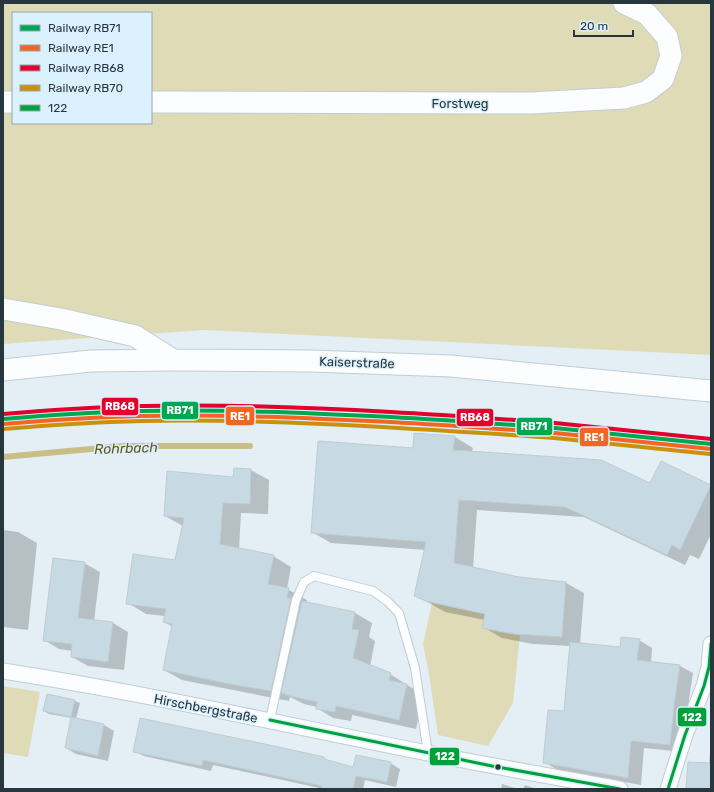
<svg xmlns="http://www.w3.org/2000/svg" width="714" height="792" font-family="Rubik,sans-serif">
<rect width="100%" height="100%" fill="#e3eff5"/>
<!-- green -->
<path fill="#dfdbb6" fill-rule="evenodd" d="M3,3H711V355L205,330L15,343L3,344ZM13,13H151V123H13Z
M432,603L485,614L482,628L511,634L520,635L513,703L488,746L438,735L429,674L423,644Z
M3,686L40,692L28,757L3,753Z"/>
<!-- shadow -->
<path fill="#0003" d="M455,437L473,448L472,452L650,485L661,462L711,487V534L699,559L690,555L685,565L584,517L477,510L473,568L519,578L566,583L584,593L580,644L621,648L639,640L652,648L651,663L680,666L693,673L688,706L683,752L644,748L641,785L558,770L544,762L565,713L571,646L533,644L502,638L483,627L485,620L445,612L415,595L426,550L331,543L312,532L414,449Z
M235,469L251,470L269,480L268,514L241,513L239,549L273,556L291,567L287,589L307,600L306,603L355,613L372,623L369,637L375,641L370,666L390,674L423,695L416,729L352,715L351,721L333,718L317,708V707L304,704L290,697L289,701L182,680L164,670L173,627L164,622L165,616L146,614L128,603L176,561L183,526L165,516L234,478Z
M3,530L18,532L37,543L28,630L3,627Z
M84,563L100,572L94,621L113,623L128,632L124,670L88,666L72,657L73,651L59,649L44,640Z
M75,701L80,703L76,719L104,725L114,731L108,761L76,754L66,748L72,718L49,714L44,711Z
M711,741V789H687L709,764Z
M134,751L324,758L331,762L354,768L390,763L400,769L396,787L365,780L363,789H324L213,765L211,771L144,756Z
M502,784L518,789H501Z
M525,785L537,789H523Z"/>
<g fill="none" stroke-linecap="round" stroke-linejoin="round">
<!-- stream -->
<path stroke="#c9bf86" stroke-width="6" d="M3,457L124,446H250"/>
</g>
<!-- building -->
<path fill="#c7dae4" stroke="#bfcbd1" d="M414,433L455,436L453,450L601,460L650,483L661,461L711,485L680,550L672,545L667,555L565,507L459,500L454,563L519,577L566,582L562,637L514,634L482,628L485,614L426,601L414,596L426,542L311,533L318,441L413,448Z
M234,468L251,469L250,504L223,503L220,544L274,555L268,584L289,588L287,598H291L271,691L229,684L163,670L172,624L163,622L166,609L126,604L133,554L175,560L184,518L164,516L167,471L233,477Z
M53,558L85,562L78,618L113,622L108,662L71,657L72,644L43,641Z
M302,601L355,612L352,629L359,630L353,658L391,673L389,680L407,684L399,720L336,706L335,712L316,709L317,702L286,695V694L281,693Z
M621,637L640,639L637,660L680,665L675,699L670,745L631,741L628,778L543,763L548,710L564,711L570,642L620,647Z
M47,694L75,700L71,717L43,711Z
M71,717L104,724L98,756L65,748Z
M140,718L274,746L324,757V759L353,767L356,755L391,762L387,782L356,776L353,789H321L322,786L203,760L202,766L133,752Z
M688,762L711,763V789H686Z"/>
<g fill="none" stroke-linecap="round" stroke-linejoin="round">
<!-- lane casing -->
<g stroke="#c1cdd3" stroke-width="10">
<path id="lane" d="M270,720L296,600L304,582L314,576L373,591L387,601L399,613L415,668L428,753"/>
</g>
<!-- street casing -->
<g stroke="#c1cdd3" stroke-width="17">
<path id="street" d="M3,671C145,693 286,725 427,753C491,766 556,777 620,789
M668,789L685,735L704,686L709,667L711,644"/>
</g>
<!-- secondary casing -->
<g stroke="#c1cdd3" stroke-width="23">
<path id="secondary" d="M3,102H13
M151,102L531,103L624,98L646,92L663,79L671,56L667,37L647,14L624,3
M3,309L61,319L135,336L173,360
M3,370L91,361L173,360L311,361L451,366L711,391"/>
</g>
<!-- lane -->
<use href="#lane" stroke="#fbfdfe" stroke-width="8"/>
<!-- street -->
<use href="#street" stroke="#fbfdfe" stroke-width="15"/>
<!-- secondary -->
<use href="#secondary" stroke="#fbfdfe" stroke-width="21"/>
<!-- bus-1 casing -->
<g stroke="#dbf1fd" stroke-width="6">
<path id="bus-1" d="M270,720L492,766L620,789
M668,789L685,735L704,686L709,667L711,644"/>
</g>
<!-- bus-1 -->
<use href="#bus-1" stroke="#00a13a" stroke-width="3"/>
<!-- rail-1 casing -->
<g stroke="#dbf1fd" stroke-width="7">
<path id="rail-1" d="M3,419C49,415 95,412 142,411C225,409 308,413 391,417C446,420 500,424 555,428C607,433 659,439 711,444"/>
</g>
<!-- rail-2 casing -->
<g stroke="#dbf1fd" stroke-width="7">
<path id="rail-2" d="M3,424C50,420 96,417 142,416C225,414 308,418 391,422C446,425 500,429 555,433C607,438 659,444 711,449"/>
</g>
<!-- rail-3 casing -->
<g stroke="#dbf1fd" stroke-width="7">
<path id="rail-3" d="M3,414C49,410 95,407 142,406C225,404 308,407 391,412C446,415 500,419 555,423C607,428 659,434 711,439"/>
</g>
<!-- rail-4 casing -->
<g stroke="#dbf1fd" stroke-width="7">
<path id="rail-4" d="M4,429C50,425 96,422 142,421C228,419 313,423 398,428C450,431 502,434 554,438C606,443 658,449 710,454"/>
</g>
<!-- rail-1 -->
<use href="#rail-1" stroke="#00a651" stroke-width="4"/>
<!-- rail-2 -->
<use href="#rail-2" stroke="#f26522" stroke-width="4"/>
<!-- rail-3 -->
<use href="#rail-3" stroke="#e4002b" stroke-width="4"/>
<!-- rail-4 -->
<use href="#rail-4" stroke="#ce900c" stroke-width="4"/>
</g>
<!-- markers -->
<circle fill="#28363e" stroke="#dbf1fd" stroke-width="1.5" cx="498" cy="767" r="3.5"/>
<g text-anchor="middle" stroke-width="3" stroke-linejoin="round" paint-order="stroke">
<!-- street labels -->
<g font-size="13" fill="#28363e" stroke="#dbf1fd">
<text x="460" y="108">Forstweg</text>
<text transform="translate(357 362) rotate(2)" y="5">Kaiserstraße</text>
<text transform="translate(206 708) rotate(11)" y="5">Hirschbergstraße</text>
</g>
<!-- water labels -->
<g font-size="14" font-style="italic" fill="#635616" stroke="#dbf1fd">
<text transform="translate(126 448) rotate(-2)" y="5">Rohrbach</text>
</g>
</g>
<g stroke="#dbf1fd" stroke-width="1.5">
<rect x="101" y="397" width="38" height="19" rx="4" fill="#e4002b"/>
<rect x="161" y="401" width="38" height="19" rx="4" fill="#00a651"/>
<rect x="225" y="406" width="30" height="20" rx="4" fill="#f26522"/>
<rect x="456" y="408" width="38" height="19" rx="4" fill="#e4002b"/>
<rect x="516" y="417" width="37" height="19" rx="4" fill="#00a651"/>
<rect x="579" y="427" width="30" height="20" rx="4" fill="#f26522"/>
<rect x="677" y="707" width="30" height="20" rx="4" fill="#00a13a"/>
<rect x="429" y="747" width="31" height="19" rx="4" fill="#00a13a"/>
</g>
<g font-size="11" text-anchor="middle" font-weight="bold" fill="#fff">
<text x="120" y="410">RB68</text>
<text x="180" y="414">RB71</text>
<text x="240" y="420">RE1</text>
<text x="475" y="421">RB68</text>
<text x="534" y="430">RB71</text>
<text x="594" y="441">RE1</text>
<text x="692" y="721">122</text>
<text x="445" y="760">122</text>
</g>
<!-- border -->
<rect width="714" height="792" fill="none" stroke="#28363e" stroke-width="8"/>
<!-- legend -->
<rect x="12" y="12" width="140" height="112" fill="#dbf1fd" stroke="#93a6b1"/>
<rect x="20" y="25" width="20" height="6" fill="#00a651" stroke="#93a6b1"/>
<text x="48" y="32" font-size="12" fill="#28363e">Railway RB71</text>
<rect x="20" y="45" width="20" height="6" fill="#f26522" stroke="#93a6b1"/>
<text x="48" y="52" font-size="12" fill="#28363e">Railway RE1</text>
<rect x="20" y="65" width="20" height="6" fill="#e4002b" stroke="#93a6b1"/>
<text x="48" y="72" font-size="12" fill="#28363e">Railway RB68</text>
<rect x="20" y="85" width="20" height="6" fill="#ce900c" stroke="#93a6b1"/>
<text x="48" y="92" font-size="12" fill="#28363e">Railway RB70</text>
<rect x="20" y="105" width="20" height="6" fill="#00a13a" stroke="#93a6b1"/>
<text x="48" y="112" font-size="12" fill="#28363e">122</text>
<!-- scale -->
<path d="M574 30v6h59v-6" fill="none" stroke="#28363e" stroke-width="2"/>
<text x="580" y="30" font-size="12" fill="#28363e" stroke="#dbf1fd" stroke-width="3" paint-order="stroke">20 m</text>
</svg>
